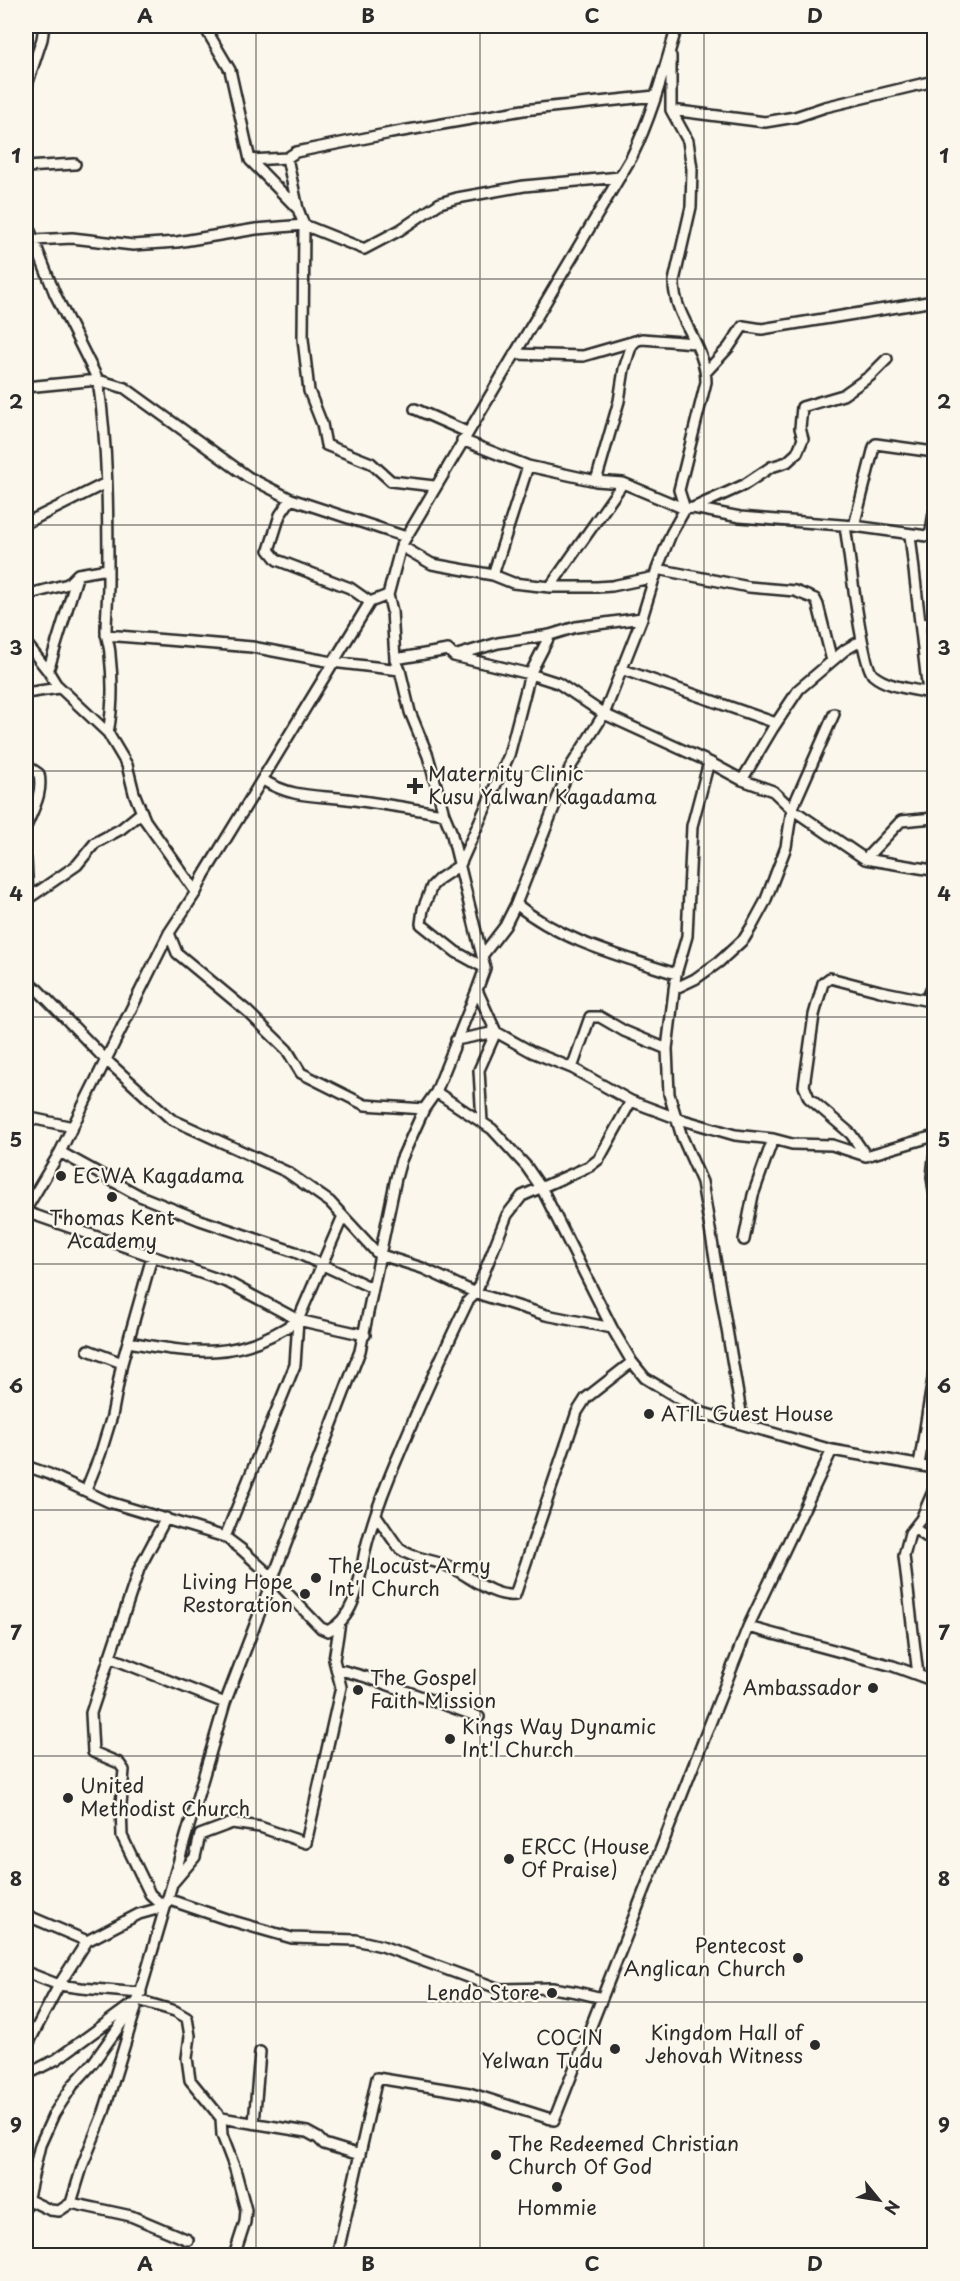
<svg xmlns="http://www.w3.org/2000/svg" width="960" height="2281" font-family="'Playpen Sans',sans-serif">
<rect width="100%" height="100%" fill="#fbf7ec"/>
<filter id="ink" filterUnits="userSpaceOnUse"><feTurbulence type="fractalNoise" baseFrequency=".0167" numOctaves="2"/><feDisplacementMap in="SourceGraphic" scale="12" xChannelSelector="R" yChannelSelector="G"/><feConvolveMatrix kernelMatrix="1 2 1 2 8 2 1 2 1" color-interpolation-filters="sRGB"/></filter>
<g filter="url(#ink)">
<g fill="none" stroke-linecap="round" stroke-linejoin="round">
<!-- minor casing -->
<g stroke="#2b2b2b" stroke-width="14">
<path id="minor" d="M204,26L230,70L250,160L298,209L304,225L303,339L309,391L322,424L326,445L371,463L391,481L434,486
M671,56V110L688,141L692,169L691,207L674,281C673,317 706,344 706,382L679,490L685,509
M26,88L42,39L44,26
M671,110L765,122L795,117L825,107L934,81
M250,160L287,158
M26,167L75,164
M298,209L287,158L296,152L391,133L523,110L655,96
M26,221L55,294L98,380L125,388L248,477L291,499L406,537
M34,240L72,238L133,245L177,242L256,229L304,225L364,249L400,230L440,203L457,198L524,186L620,177
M514,354L583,356L635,341
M706,372L729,347L743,326L762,329L934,301
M26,387L98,380C108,447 108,515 108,582C108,599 106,616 106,632C107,640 110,647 110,655C113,681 113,707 108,733
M415,409L467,432
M462,440L528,466L596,481L623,483L685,509
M596,481L619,401L624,369L631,347L635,341L642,339L695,343
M291,499L280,515L269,550L277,560L350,588L370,602
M693,508L744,485L771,467L787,462L797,453L803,439L800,428L802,407L843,395L870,376L887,359
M26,523L106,483
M845,526C849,549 861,663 873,675C888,688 916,689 934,694
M854,526L874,447L876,444L934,452
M910,535L928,692
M930,537L934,513
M401,546L432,564L493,575L513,583L550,587H597L612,586L655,577
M657,569L749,587L795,591L815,599L818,605L832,661
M493,575L528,466
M550,587L623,483
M26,595L68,584L78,574L108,569
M388,595L392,611L395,659L400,670L410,712L428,756L444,814L451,831L482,956
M921,624L934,623
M106,635L252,647L332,662L400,670
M26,643L48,671L56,684L108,733L127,765L134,793L145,820L196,892
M454,656L530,674L558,683L604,714L709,762L742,780L773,791L792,809L865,859L932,870L934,865
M395,659L448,650L454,656L498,643L550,635L576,627L642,618
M621,669L776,723
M48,671L78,574
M26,693L59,688
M709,762L692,826L687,936L676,974L667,1049L669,1094L682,1137L702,1182L743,1424
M26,765L39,774C43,794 33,809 26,827
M263,780C292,798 315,795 347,799C379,803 412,809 444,814
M742,780L773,728L799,689L845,650L857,643H862
M865,859L901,821L934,818
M26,860L28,897
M26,900L77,865L95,843L121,829L142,812
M516,904C561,941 621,956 676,974
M169,933L177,953L247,1011L287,1050L301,1073L365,1105L424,1109
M485,968L456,952L421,924L423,909L432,886L439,879L460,865L509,755L530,674L550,635
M26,980L37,989L105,1059L171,1119L287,1172L330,1202L378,1254L422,1268L476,1293L546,1315L612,1328
M674,989L695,979L719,962L744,939L752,926L765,902L786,847L792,809L834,714
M477,990L496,1032L532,1052L572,1068L631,1101L676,1118L735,1135L773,1139L792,1144L832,1145L866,1156L934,1136
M927,1000L934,983
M456,1040L496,1032
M572,1068L590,1017H600L624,1031L667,1049
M436,1092L492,1129L526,1166L542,1189L612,1328L632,1362L645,1378L703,1413L832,1450L934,1468
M26,1117L73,1127
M482,1122L479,1070L496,1032
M60,1152L140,1196L200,1220L295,1252L372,1288
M866,1156L851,1134L809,1098L804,1086L814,1015L823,983L830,978L880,991L934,1002
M934,1158L932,1177L934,1191
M26,1209L60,1152L169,933L196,892L204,875L370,602L388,595L401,546L631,158C652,116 664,70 677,26
M26,1212L229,1283L298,1320L365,1335
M744,1240L753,1195L773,1139
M128,1342C196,1354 238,1361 298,1320
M88,1350L122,1363
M919,1465L934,1373
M26,1466L49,1474L109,1502L225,1537L241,1549L273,1578L321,1628L328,1631C357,1616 359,1579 365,1551C373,1517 386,1484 400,1452C421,1401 444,1351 468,1301L476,1293L507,1215L522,1196L590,1166L599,1159L631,1101
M86,1490L100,1455L112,1416L122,1363L152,1257
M376,1515C381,1522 396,1545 400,1549C414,1560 435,1559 452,1568C471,1577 492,1597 515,1595L577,1412L586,1398L632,1362
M914,1528L934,1542
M225,1537L295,1365L298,1320L343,1216
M748,1627L893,1666L934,1681
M109,1657L225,1703
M337,1669L366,1677L479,1717
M918,1675L904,1556L910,1533L921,1519L934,1489
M172,1884L195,1857L200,1835L232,1823L260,1827L306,1843L341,1687L334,1660L340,1622
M167,1899L229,1920L292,1938L356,1940L382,1946L500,1989L552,1988L577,1992L602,1998
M164,1907L150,1894L122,1836L121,1805L124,1770L119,1763L93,1752L91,1713L139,1569L166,1518
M26,1915L87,1941
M26,1972L59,1985L81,1988L141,1993
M138,2000L175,2011L187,2018L190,2036L187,2058L190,2080L221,2118L222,2135L235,2169L246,2210L245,2222L234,2256
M26,2048L59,1985L87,1941L139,1914L164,1907
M26,2075L57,2059L131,2005
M221,2118L307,2132L318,2138L324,2144L360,2155
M254,2123L260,2052
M27,2199L50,2210L59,2211L71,2203L131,2216L188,2240
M71,2203L83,2164L104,2112L136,2008
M26,2206L40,2145L54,2114L73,2085L93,2063L138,2000L225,1703L360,1351L396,1178L401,1160L424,1109L436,1092L477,990L485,968L482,956L505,926L516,904L562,787L571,766L604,714L642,618L657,569L671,534L685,509L693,508L740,517L854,526L934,537
M337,2256L377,2078L469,2093L554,2120L748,1627L832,1450"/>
</g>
<!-- minor -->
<use href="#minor" stroke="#fbf7ec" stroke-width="9"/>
</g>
</g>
<!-- grid -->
<path fill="none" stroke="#2b2b2b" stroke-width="1.5" stroke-opacity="0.55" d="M256,26V2256M480,26V2256M704,26V2256M26,279H934M26,525H934M26,771H934M26,1017H934M26,1264H934M26,1510H934M26,1756H934M26,2002H934"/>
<!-- markers -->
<g fill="#2b2b2b" stroke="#fbf7ec" stroke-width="2">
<path d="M412 777h6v6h6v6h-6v6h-6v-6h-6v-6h6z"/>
<circle cx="61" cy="1176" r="6"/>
<circle cx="112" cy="1197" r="6"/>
<circle cx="649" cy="1414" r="6"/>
<circle cx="316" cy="1578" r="6"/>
<circle cx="305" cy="1594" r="6"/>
<circle cx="873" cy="1688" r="6"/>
<circle cx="358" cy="1690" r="6"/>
<circle cx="450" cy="1739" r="6"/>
<circle cx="68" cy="1798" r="6"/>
<circle cx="509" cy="1859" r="6"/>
<circle cx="798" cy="1958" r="6"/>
<circle cx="552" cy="1993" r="6"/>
<circle cx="815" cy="2045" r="6"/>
<circle cx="615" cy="2049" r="6"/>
<circle cx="496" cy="2155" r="6"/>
<circle cx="557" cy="2187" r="6"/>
</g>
<g text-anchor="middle" stroke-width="4.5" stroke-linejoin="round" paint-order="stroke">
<!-- poi labels -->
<g font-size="20" fill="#2b2b2b" stroke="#fbf7ec" text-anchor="start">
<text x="428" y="781">Maternity Clinic<tspan x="428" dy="23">Kusu Yalwan Kagadama</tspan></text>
<text x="73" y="1183">ECWA Kagadama</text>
<text x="112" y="1225" text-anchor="middle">Thomas Kent<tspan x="112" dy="23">Academy</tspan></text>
<text x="661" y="1421">ATIL Guest House</text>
<text x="328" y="1573">The Locust Army<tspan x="328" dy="23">Int'l Church</tspan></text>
<text x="293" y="1589" text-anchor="end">Living Hope<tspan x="293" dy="23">Restoration</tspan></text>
<text x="370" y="1685">The Gospel<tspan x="370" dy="23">Faith Mission</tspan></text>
<text x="861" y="1695" text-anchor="end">Ambassador</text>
<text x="462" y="1734">Kings Way Dynamic<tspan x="462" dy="23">Int'l Church</tspan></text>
<text x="80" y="1793">United<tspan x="80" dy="23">Methodist Church</tspan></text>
<text x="521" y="1854">ERCC (House<tspan x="521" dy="23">Of Praise)</tspan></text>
<text x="786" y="1953" text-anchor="end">Pentecost<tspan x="786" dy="23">Anglican Church</tspan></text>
<text x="540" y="2000" text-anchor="end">Lendo Store</text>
<text x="803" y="2040" text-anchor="end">Kingdom Hall of<tspan x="803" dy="23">Jehovah Witness</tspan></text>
<text x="603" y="2045" text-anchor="end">COCIN<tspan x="603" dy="23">Yelwan Tudu</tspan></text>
<text x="508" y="2151">The Redeemed Christian<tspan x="508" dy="23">Church Of God</tspan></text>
<text x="557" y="2215" text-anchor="middle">Hommie</text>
</g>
</g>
<!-- margin -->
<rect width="960" height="2281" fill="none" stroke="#fbf7ec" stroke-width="66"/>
<!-- north arrow -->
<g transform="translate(879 2200) rotate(120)" stroke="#fbf7ec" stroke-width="4.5" paint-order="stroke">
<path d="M0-4.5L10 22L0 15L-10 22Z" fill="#2b2b2b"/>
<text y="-9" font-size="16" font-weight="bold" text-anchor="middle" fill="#2b2b2b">N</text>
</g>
<rect x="33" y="33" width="894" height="2215" fill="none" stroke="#2b2b2b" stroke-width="2"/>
<g font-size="20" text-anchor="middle" font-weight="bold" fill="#2b2b2b">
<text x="145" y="23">A</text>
<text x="368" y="23">B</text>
<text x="592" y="23">C</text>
<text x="815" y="23">D</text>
<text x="16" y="163">1</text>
<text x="944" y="163">1</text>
<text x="16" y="409">2</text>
<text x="944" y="409">2</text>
<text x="16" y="655">3</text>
<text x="944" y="655">3</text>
<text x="16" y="901">4</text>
<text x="944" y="901">4</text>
<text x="16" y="1147">5</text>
<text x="944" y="1147">5</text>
<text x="16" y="1393">6</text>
<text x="944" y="1393">6</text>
<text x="16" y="1640">7</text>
<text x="944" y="1640">7</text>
<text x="16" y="1886">8</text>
<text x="944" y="1886">8</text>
<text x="16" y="2132">9</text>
<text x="944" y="2132">9</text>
<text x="145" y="2271">A</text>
<text x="368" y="2271">B</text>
<text x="592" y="2271">C</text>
<text x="815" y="2271">D</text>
</g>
</svg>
